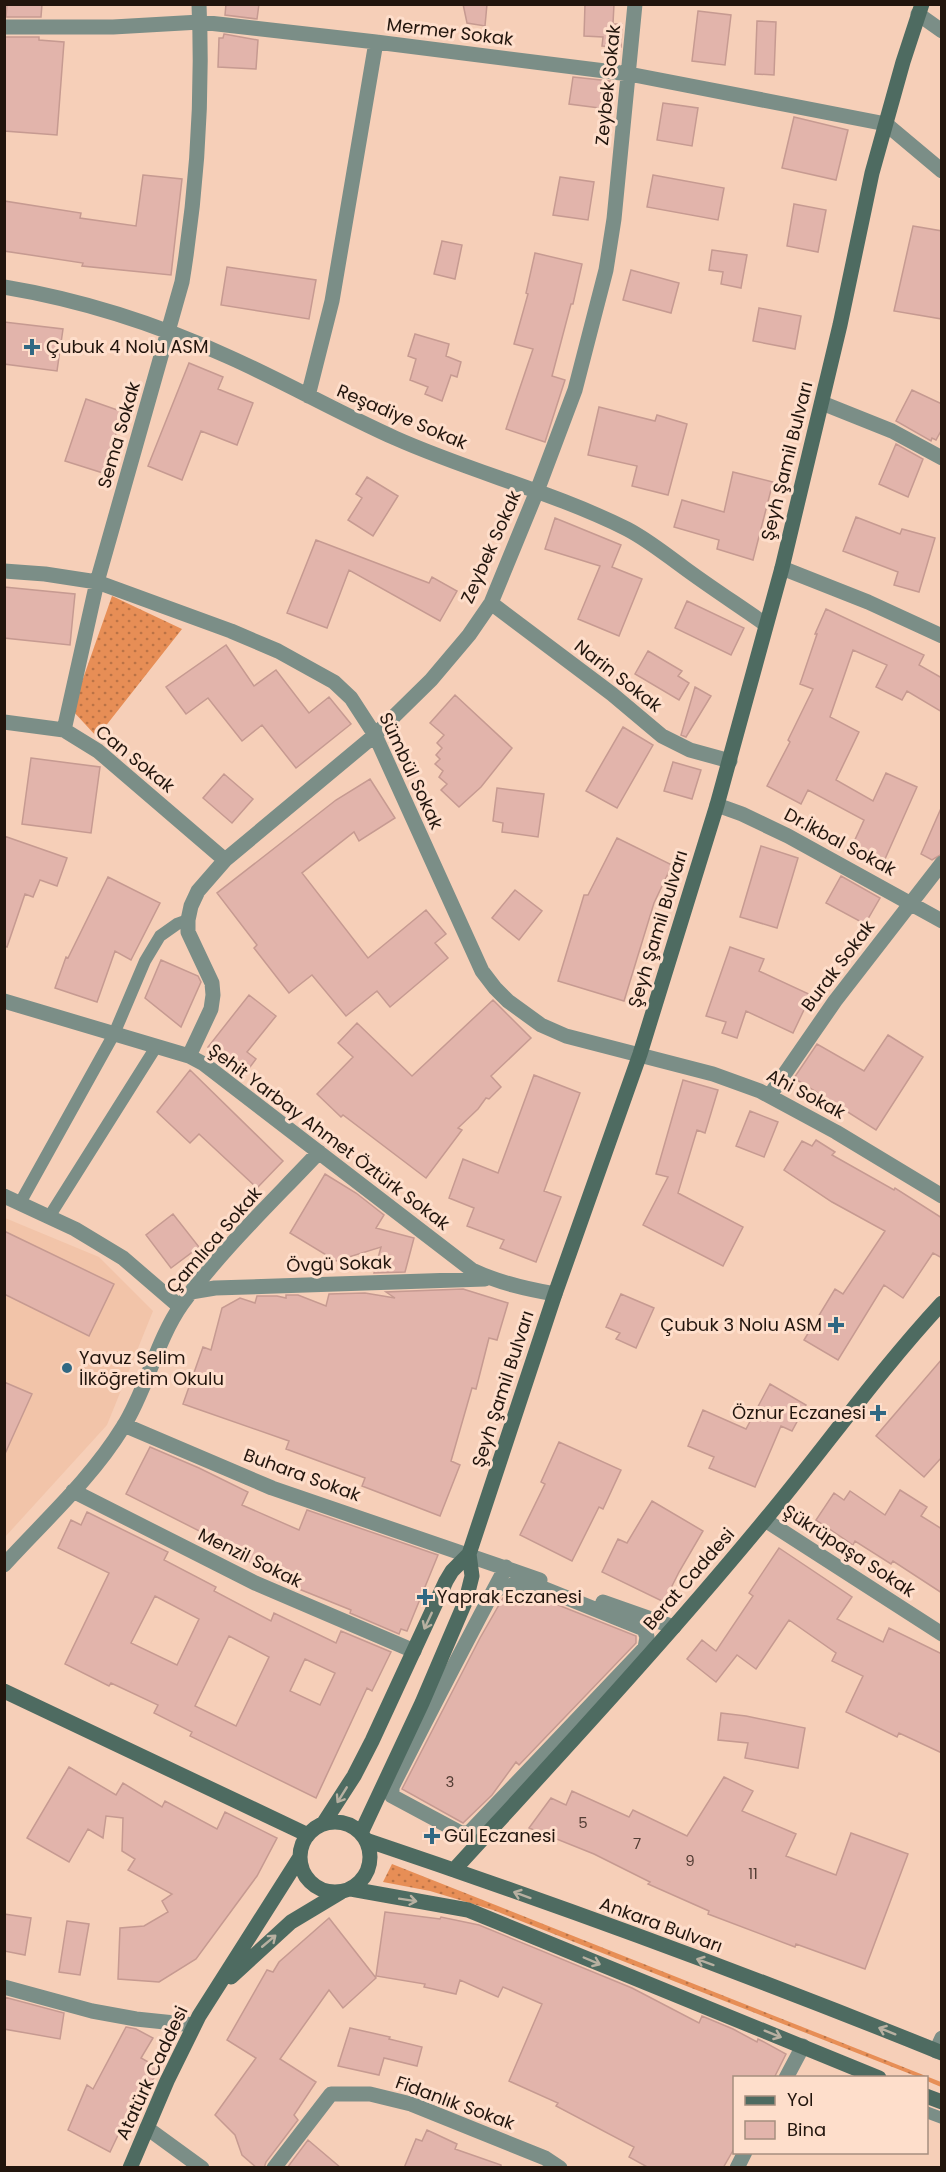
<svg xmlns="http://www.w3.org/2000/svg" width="946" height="2172" font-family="Poppins,sans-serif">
<defs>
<pattern id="grass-dots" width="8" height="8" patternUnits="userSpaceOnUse" patternTransform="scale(1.5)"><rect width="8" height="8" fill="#e78e56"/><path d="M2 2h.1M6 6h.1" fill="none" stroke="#bb7346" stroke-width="1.8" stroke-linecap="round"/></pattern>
</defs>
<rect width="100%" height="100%" fill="#f6cfb8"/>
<!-- built -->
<path fill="#f2c4a9" d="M5,1218L99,1257L153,1311L107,1425L5,1537Z"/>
<!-- grass -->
<path fill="url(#grass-dots)" d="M112,596L182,629L97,737L72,710Z
M392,1864L941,2082V2087L927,2081L926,2078L918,2077L493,1910L430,1891L383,1882Z"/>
<!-- building -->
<path fill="#e2b4ab" stroke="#c69a91" stroke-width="1.5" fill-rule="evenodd" d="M7,4H42L41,17H6Z
M226,4H259L257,19L225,15Z
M463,4H487L485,26L467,23Z
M585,4H614L613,24H622L621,47L602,46L603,37L584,36Z
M698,11L731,15L725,65L692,61Z
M757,21L776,22L774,75L755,74Z
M224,34L258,40L256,69L218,67L219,38H223Z
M5,37H39V40L64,42L57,135L4,131Z
M573,77L610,81L607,109L569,104Z
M663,103L698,108L692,146L657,140Z
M794,117L848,130L836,180L782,168Z
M143,175L182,179L171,275L82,266L83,263L4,251V201L81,213L80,218L136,226Z
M653,175L724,188L718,220L647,207Z
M560,177L594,182L588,220L553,215Z
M794,204L826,210L818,252L787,246Z
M913,226L942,231V319L894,311Z
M442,241L462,245L455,279L434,274Z
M712,250L747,255L741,288L721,284L723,272L709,270Z
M535,253L582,264L573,304H571L552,376L565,380L545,442L506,429L533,349L514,344L528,294L526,293Z
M227,267L316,280L309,319L221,305Z
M631,270L679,283L671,313L623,300Z
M759,308L801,316L795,349L753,341Z
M4,322L63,329L57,371L4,364Z
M415,334L449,344L446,356L461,362L457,377L451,375L442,401L425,394L428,387L410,380L416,359L408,356Z
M189,363L223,377L218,389L253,403L237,445L201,431L182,480L148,466Z
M912,390L942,404V429L936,440L932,438L931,441L896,421Z
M86,399L123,412L103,473L65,461Z
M599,407L655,421L657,415L687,424L668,495L632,486L637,466L588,455Z
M896,444L923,459L908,497L879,484Z
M733,472L773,482L753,560L717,549L719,540L674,527L682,500L724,512Z
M367,477L398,496L373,536L348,520L362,498L356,494Z
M856,517L900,534L902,529L935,538L919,592L894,585L898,572L843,551Z
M555,518L621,545L612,567L642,579L619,636L578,619L600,566L545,549Z
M316,540L429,583L432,577L457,591L440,621L349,570L327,628L287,613Z
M4,587L75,594L70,645L4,638Z
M687,601L744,628L731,655L675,628Z
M826,609L924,655L919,665L942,678V712L907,691L902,700L876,687L887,665L853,650L830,717L859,732L836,780L873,801L886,773L917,787L885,859L853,844L864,820L808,790L801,804L767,786L790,742L788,740L813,689L800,684L817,634H815Z
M226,645L254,686L276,670L309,713L329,697L351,724L296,768L262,725L242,741L208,698L186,714L166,687Z
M648,651L682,671L678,676L689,683L679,700L635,674Z
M695,687L711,696L686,737L681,735Z
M455,695L512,748L481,787L459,807L441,790L447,784L439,777L443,771L435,764L440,759L436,755L442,748L437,743L444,735L430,723Z
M623,727L653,745L617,808L586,791Z
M31,758L100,767L91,833L22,824Z
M673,762L701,770L692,799L664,791Z
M224,774L253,799L232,823L203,798Z
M370,779L395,818L359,841L354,832L302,873L368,958L426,910L446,934L435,943L448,958L390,1007L377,991L346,1016L312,975L289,993L254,948L257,945L217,893L336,800Z
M497,788L544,794L538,837L502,832L503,823L493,821Z
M942,806V854L932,860L921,854Z
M4,836L67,858L57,886L40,880L33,897L25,894L7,947L4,946Z
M617,838L672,865L654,903L624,1001L558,981L584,895H588Z
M761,846L798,858L777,928L740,917Z
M841,876L880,898L865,924L826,903Z
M108,877L160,903L131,960L115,951L97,1002L55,988L66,957L68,958Z
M515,890L542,911L519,940L492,918Z
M730,947L764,959L759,971L811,995L793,1033L746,1011L737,1038L722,1033L726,1022L706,1016Z
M161,960L198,976L201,982L181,1027L145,998Z
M249,995L276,1016L247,1052L256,1059L244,1075L208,1047Z
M493,1000L531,1038L491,1076L501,1087L489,1099L486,1098L478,1109L458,1128L462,1130L426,1178L343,1115L341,1117L317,1094L353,1057L338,1043L357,1023L412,1076Z
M888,1035L923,1057L876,1130L794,1078L817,1044L864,1071Z
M190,1070L283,1161L257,1188L199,1134L190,1143L157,1112Z
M534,1075L580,1093L544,1191L561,1197L536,1262L500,1248L504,1240L467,1226L474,1208L449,1198L463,1159L498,1173Z
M683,1080L718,1090L705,1133L697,1130L678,1193L743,1227L723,1266L643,1225L668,1177L656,1174Z
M750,1111L778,1122L764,1157L736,1146Z
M816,1140L835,1152L832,1155L894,1190L895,1188L942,1218V1258L933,1253L903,1298L884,1285L838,1360L804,1340L835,1289L843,1294L885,1231L832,1202L784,1170L802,1141L812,1146Z
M325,1174L356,1193L384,1215L376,1228L414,1238L405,1272L374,1273L381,1247L336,1261L290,1233Z
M173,1214L199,1247L171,1268L146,1235Z
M4,1231L114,1284L89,1336L4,1294Z
M463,1289L508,1303L497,1340L489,1338L476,1389L472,1388L451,1461L460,1465L440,1516L362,1486L365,1478L286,1449L289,1441L183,1404L203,1347L211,1350L222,1308L240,1298L255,1303L257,1296H277L286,1298V1295H298L326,1306L329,1294L365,1293L395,1298L386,1292Z
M621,1294L654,1308L636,1348L616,1339L620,1333L606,1327Z
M942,1359V1457L924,1477L876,1436Z
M4,1382L32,1394L4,1456Z
M770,1384L806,1405L792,1431L781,1426L755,1487L709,1468L714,1457L688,1446L703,1410L746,1429Z
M559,1442L621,1470L603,1509L599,1507L572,1561L520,1535L545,1484L541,1482Z
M150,1447L199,1468L248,1492L242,1505L299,1530L307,1510L438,1555L407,1631L401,1629L399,1634L350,1613L351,1610L279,1581L281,1576L239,1557L241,1552L126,1494Z
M900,1490L927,1507L921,1516L942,1529V1593L893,1561L891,1564L855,1541L853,1545L816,1520L834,1493L844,1500L850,1491L885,1515Z
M652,1501L703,1531L679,1572L664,1602L602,1572L618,1539L627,1543Z
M87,1512L168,1552L164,1560L216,1587L214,1591L271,1621L274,1613L336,1643L341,1631L391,1652L372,1691L367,1688L316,1798L190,1736L192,1732L154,1713L158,1705L111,1683L109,1686L65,1664L109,1573L58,1548L71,1520L81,1525ZM155,1596L199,1619L177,1665L131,1643ZM229,1636L269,1657L236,1726L195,1706ZM305,1659L335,1673L320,1705L290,1691Z
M779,1548L852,1597L837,1619L883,1642L889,1628L942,1654V1753L899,1733L897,1737L846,1712L863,1676L832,1661L836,1653L789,1620L756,1669L737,1655L716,1682L687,1659L702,1640L716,1651L753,1596L749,1593Z
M528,1593L636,1636V1643L519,1765L516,1762L492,1795L463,1823L402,1789L480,1638L503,1598Z
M721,1713L746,1716L805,1728L798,1768L745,1758L748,1743L718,1740Z
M69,1767L116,1795L123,1783L162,1807L165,1801L217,1829L225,1812L277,1838L257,1876L196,1959L159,1982L118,1979L120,1928L144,1926L168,1912L162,1901L172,1894L128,1870L135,1859L122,1851L123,1818L106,1816L103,1838L88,1829L69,1862L27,1838Z
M724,1777L753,1791L742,1811L796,1834L786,1856L836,1875L851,1833L908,1854L865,1969L796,1944L795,1947L708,1914L709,1911L648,1884L650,1882L594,1854L529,1828L551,1798L566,1805L572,1791L629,1817L633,1810L687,1836Z
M385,1912L440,1919L441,1917L479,1925L632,1988L699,2023L702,2016L733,2029L757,2042L758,2039L762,2041L786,2054L774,2078H735V2147L723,2168H649L629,2157L634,2147L556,2106L558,2103L509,2081L542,2004L503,1987L498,1997L460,1980L456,1994L424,1987L425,1984L376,1976Z
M4,1914L31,1918L25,1955L4,1951Z
M329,1918L376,1978L343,2008L329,1990L280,2059L316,2082L294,2115L298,2120L266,2162L264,2168H257L242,2155L235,2135L215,2115L256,2058L227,2040L267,1970L273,1972L279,1962Z
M67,1921L89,1924L80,1975L59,1972Z
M4,1997L64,2013L60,2039L4,2029Z
M126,2027L136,2029L153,2038L141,2058L159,2068L137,2111L131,2108L110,2152L68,2130L87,2085L93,2089Z
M350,2028L390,2037L389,2039L422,2047L417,2066L384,2058L379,2075L338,2066Z
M427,2130L457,2144L455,2149L501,2165V2168H404L416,2139L422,2141Z
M308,2140L341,2168H287Z"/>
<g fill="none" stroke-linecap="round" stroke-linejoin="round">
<!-- lane -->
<path stroke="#7b8e87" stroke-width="12" d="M20,1203L114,1034L145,961L160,936L177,924L188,920
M49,1217L156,1047
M926,2112L942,2118"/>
<!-- street -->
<path stroke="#7b8e87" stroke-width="15" d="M918,14L942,31
M4,27H113L200,22L376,42L629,74L886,124L942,171
M4,287C82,300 157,324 229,357C285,382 339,413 395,438C471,472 553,492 627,529C648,540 665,554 683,567C710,587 738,605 765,624
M308,396L332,301L376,42
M822,403L892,431L942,458
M782,568L868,602L942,636
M4,571L45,574L97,582L231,631L278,651L334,682L351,698L375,735L482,971L495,988L508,1001L541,1025L566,1036L713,1074L760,1091L836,1132L942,1196
M491,603L612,694L662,736L690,750L730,761
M4,722L64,730L98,751L225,860
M64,730L97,582L182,282C197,190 203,97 199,4
M717,805L742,814L788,836L942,921
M4,1001L189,1056L204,1064L472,1270C499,1283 526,1289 555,1294
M189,1056L211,1009L213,995L212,983L188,932V920L191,906L198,891L225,860L375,735L431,680L469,635L491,603L537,491L575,390L606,270L614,219L635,4
M770,1095L835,1001L942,863
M4,1196L75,1229L123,1258L180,1307
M191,1292L215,1288L485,1279
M124,1425L272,1488L540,1580
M73,1491L255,1583L414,1651
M765,1520L942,1634
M4,1565C45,1520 91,1479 123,1427C147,1389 156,1341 182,1304C222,1249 273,1201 319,1152
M494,1590L515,1584L530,1583L644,1629L647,1637L645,1648L469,1833H461L392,1796V1787C429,1714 467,1640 506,1567
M603,1602L674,1627
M4,1987L92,2011L136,2019L194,2025
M936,2051L942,2038
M786,2078L803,2046
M147,2128L202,2168
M274,2168L331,2094H370L411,2104L545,2158L560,2168
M737,2168L745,2152"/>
<!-- secondary -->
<path stroke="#4e6b61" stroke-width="15" d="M4,1691L308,1835
M300 1857a35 35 0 1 1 70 0a35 35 0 1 1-70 0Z
M323,1824L354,1776L372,1741L446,1581L452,1571L469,1554L555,1294L640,1054L717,805L782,568L840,325L872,173L903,62L922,4
M361,1833L422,1703L466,1600L472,1576L469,1554
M366,1840C559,1905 752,1976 942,2053
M454,1870C559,1755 665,1641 764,1521C824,1449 878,1372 942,1303
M351,1889L468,1910L879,2078
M231,1977L291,1922L341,1892
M926,2096L942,2102
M130,2168L167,2081L199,2016L300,1857"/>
</g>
<!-- one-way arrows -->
<defs><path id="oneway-shaft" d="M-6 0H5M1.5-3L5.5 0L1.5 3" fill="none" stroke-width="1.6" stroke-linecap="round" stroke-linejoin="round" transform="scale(1.5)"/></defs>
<g stroke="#b8b0a1">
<use href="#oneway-shaft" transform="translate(428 1621) rotate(115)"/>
<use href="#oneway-shaft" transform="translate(342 1795) rotate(122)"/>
<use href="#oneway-shaft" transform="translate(522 1895) rotate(-160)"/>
<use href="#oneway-shaft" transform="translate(408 1900) rotate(9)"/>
<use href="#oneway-shaft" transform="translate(269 1941) rotate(-40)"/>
<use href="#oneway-shaft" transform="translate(592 1961) rotate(23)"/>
<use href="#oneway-shaft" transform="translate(705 1962) rotate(-160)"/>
<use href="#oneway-shaft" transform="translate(887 2031) rotate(-158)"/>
<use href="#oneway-shaft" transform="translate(773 2034) rotate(22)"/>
</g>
<!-- markers -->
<g fill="#316883" stroke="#fedecb" stroke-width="2">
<path d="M29 338h6v6h6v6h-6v6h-6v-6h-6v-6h6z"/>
<path d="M833 1316h6v6h6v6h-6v6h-6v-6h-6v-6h6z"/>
<circle cx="67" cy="1368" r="6"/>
<path d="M875 1404h6v6h6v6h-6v6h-6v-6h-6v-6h6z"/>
<path d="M422 1588h6v6h6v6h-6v6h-6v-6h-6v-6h6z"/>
<path d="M429 1827h6v6h6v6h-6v6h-6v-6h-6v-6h6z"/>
</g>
<g text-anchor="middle" stroke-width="6" stroke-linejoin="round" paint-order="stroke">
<!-- number labels -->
<g font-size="15" fill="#523d34">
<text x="450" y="1787">3</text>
<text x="583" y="1828">5</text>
<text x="637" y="1849">7</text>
<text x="690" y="1866">9</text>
<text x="753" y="1879">11</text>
</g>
<!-- street labels -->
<g font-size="18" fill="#22150d" stroke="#fedecb">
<text transform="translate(450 32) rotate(7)" y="6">Mermer Sokak</text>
<text transform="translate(608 85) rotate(-84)" y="6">Zeybek Sokak</text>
<text transform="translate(402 417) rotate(23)" y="6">Reşadiye Sokak</text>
<text transform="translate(119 435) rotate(-74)" y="6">Sema Sokak</text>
<text transform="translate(787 461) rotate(-76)" y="6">Şeyh Şamil Bulvarı</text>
<text transform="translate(491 547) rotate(-66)" y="6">Zeybek Sokak</text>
<text transform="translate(618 676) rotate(38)" y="6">Narin Sokak</text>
<text transform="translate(135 759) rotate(39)" y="6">Can Sokak</text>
<text transform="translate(411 771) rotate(65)" y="6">Sümbül Sokak</text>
<text transform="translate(840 842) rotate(28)" y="6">Dr.İkbal Sokak</text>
<text transform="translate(658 929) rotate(-73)" y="6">Şeyh Şamil Bulvarı</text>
<text transform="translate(838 966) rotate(-53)" y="6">Burak Sokak</text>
<text transform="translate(806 1094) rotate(28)" y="6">Ahi Sokak</text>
<text transform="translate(329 1137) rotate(37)" y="6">Şehit Yarbay Ahmet Öztürk Sokak</text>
<text transform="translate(214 1240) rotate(-49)" y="6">Çamlıca Sokak</text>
<text transform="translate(339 1264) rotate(-2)" y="6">Övgü Sokak</text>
<text transform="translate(503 1389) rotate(-72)" y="6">Şeyh Şamil Bulvarı</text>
<text transform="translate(302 1475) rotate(20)" y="6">Buhara Sokak</text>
<text transform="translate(849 1551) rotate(33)" y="6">Şükrüpaşa Sokak</text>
<text transform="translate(250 1558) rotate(26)" y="6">Menzil Sokak</text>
<text transform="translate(689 1579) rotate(-49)" y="6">Berat Caddesi</text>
<text transform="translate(661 1925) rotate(20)" y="6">Ankara Bulvarı</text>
<text transform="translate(152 2073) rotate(-65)" y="6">Atatürk Caddesi</text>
<text transform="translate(455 2103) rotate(20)" y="6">Fidanlık Sokak</text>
</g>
<!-- poi labels -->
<g font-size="18" fill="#22150d" stroke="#fedecb" text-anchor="start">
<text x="46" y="353">Çubuk 4 Nolu ASM</text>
<text x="822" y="1331" text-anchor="end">Çubuk 3 Nolu ASM</text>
<text x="79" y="1364">Yavuz Selim<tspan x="79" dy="21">İlköğretim Okulu</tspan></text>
<text x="866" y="1419" text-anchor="end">Öznur Eczanesi</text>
<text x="437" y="1603">Yaprak Eczanesi</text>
<text x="444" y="1842">Gül Eczanesi</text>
</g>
</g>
<!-- border -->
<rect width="946" height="2172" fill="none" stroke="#22150d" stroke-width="12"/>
<!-- legend -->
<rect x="733" y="2076" width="195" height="78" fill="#fedecb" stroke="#a68e7f" stroke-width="1.5"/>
<rect x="745" y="2096" width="30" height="9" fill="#4e6b61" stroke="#a68e7f" stroke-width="1.5"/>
<text x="787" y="2106" font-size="18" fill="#22150d">Yol</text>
<rect x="745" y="2121" width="30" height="18" fill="#e2b4ab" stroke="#a68e7f" stroke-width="1.5"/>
<text x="787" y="2136" font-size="18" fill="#22150d">Bina</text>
</svg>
